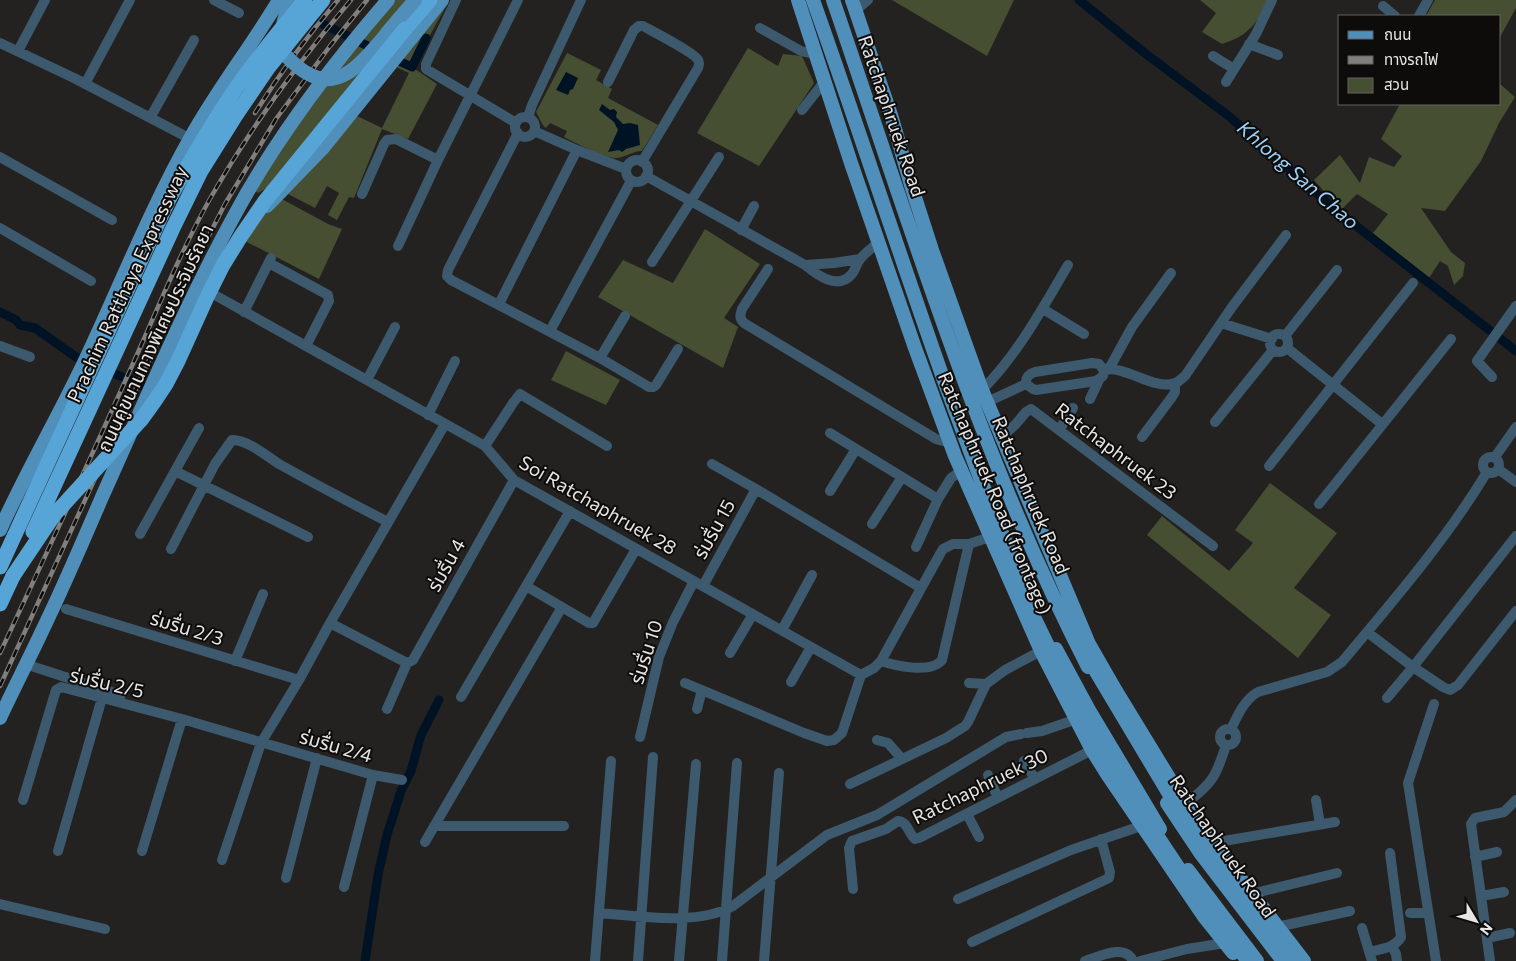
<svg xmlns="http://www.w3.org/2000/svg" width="1516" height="961" font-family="Commissioner,'Noto Sans Thai',sans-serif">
<rect width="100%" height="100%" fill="#242220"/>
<!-- green -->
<path fill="#464f32" d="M395,0H421L406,39L412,49L422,34L448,3L412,67L437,84L408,139L382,129L354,198L349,197L337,220L328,215L339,193L327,186L315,208L288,194L355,115L382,128L409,73L387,63L272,185L258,193L253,189L269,164L361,40Z
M892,0H1014L987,56Z
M1200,0H1270C1255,24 1250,35 1222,44L1202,32L1216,13Z
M1435,0H1516V8L1500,37V16H1426Z
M748,48L778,66L783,54L802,56L814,83L759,166L697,133Z
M567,53L601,70L596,80L612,89L608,98L658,125L642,151C633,151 624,158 615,158C604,157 575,143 564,137L567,131L550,123L546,128C541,124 540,118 536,112Z
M1500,84L1515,97L1499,123L1481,161L1445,211L1421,208L1451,252L1465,263L1463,276L1454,285L1448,266L1440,261L1429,278L1373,233L1388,214L1357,194L1341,210L1314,180L1340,155L1360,183L1369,157L1394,167L1402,156L1381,139L1400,104H1500Z
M280,198L328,224L342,229L319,279L245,241L259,218Z
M705,229L760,264L724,318L738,327L723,368L598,297L623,260L673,283Z
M566,351L620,380L606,405L551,380Z
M1270,483L1337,533L1294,588L1331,615L1298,658L1147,535L1162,516L1229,571L1253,543L1235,530Z"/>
<!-- water -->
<path fill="#001324" d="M566,72L578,78L573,89L570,90L568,95L556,90Z
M602,104L610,110L614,109L617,112L616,117L623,124L630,123L638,125L640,145L626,149L622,152L619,150L608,152L618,130L614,122L599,110Z"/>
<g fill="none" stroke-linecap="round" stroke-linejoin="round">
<!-- canal -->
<path stroke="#001324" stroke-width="9" d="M1079,0L1146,54L1230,117L1332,207L1516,351
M307,16L376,50
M390,57L412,67L426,38
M0,312L16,320L20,325L35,328L76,357L88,362
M104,369L154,391
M365,961L378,875L387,835L401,791L411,771L421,735L439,700"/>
<!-- minor -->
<path stroke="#3c596d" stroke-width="10" d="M214,0L239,13
M456,0L426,64V69L516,123
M1383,6L1395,16
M855,11L868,0
M1419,16L1428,0
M760,28L801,51L814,54
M0,43L74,78L183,135
M1249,44L1278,55
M18,51L45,0
M1213,56L1234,69
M608,82L634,30L639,26H643C652,31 695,53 698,60C700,63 699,65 698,68L642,162
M1226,82L1256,34L1272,0
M85,84L130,0
M802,110L824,82
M528,117L532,105L581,0
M515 127a10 10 0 1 1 20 0a10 10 0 1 1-20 0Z
M150,118L194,40
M534,131L577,150L626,169
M518,133L448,270L447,276L451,280L600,358L649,387H653L656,385L678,349
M0,157L112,220
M626 171a11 11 0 1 1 22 0a11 11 0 1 1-22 0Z
M646,176L805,265C817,275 837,290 851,275C856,270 856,263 861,258C866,252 873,247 879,242
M362,194L384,144L387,140L396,139L438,160
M0,228L91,281
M741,230L754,206
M398,246L438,160L518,0
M652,262L719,157
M269,263L328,295L329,301L306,346
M805,265L834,263L860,259
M768,269L742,309C740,315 739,318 744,323L936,439L950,443
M204,289L485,446L514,480L861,675L874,668L881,661
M499,304L577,150
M1043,309L1084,334
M244,312L271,258
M1221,323L1272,339
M550,331L631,181
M1270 343a9 9 0 1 1 18 0a9 9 0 1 1-18 0Z
M1285,336L1337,270
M0,346L30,357
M1287,348L1382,424
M600,358L625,316
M1109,369L1132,327L1171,273
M1104,370C1126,365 1154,391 1175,383C1179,382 1182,378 1185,376L1232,307L1286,235
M1492,377L1477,361L1516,306
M367,380L395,327
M1026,384C1025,378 1029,374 1035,372L1092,363L1099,364L1104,370
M1026,384L1033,389L1036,390L1096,381L1103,376L1104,370
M982,390C1018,354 1042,309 1068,265
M1090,399L1099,380
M987,402L1026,384
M428,415L455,361
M1215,422L1273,350
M199,428L175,471L308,537
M1059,430L1073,408
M830,433L938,499L951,478L961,471
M1001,437L1015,425L1026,412L1031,409L1213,546
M1142,437L1172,397L1175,392V384
M485,446L513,403L520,394L607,446
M1483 465a8 8 0 1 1 16 0a8 8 0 1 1-16 0Z
M1495,457L1516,427
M712,464L756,489L921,588
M1269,466L1413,283
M1498,469L1516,482
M830,491L856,449
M1319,504L1451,339
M872,524L902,477
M140,534L175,471
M953,544H969L942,660C931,674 896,666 881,661L940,554L943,549Z
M969,544L990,537
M916,547L938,499
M171,549L215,464L232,440C246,439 267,456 279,464C315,484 351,503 388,522
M526,586L589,623H593L636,549
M703,586L756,489
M66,609L299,680
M330,623L407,663
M782,630L812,575
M1367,632L1413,667L1443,687L1450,690L1458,685L1516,611
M730,653L753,614
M235,661L263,594
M407,663L413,660L514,480
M25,664L121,695
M791,682L811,647
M685,683L804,733L827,741L834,740L842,733L861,675
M969,683L986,684
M461,697L570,511
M1387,698L1413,667L1516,536
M1434,704L1408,783L1436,961
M387,709L407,663
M697,709L702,690
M1220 737a8 8 0 1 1 16 0a8 8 0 1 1-16 0Z
M1231,729C1238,715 1244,700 1258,692L1327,672L1342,662C1393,601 1446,540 1487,472
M1027,733L1042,731L1077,719
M640,737L659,657L673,622L694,581
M877,740L888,743L902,759
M1024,761L1035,779
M988,775L998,798
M850,784L946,738L965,726L968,722L986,684L1005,670L1041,651
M23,800L56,690L61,687L182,719L373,775L402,780
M1316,800L1320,824
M1185,804C1212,784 1216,777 1226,745
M967,814L979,837
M434,826H564
M425,842L562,607
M1212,843L1335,822
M58,851L102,698
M142,851L182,719
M1475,857L1497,852
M222,860L261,743L299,680L330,623L445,424
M286,878L317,758
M344,887L373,775
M853,889L849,848L852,841L886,829L898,821C908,822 908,833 915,839L919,838L1092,750
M1251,894L1337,873
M1481,896L1504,892
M958,899L1071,850L1141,826
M0,904L105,929
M600,913C639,916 698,926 733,906L827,835L877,815L1006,737L1021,734
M1410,913H1428
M1277,927L1350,911
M1362,928L1372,961
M1487,938L1510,933
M972,942L1109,878L1110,872L1101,839
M1392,946L1396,954L1397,961
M1369,952C1381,949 1395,948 1401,937L1390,853
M595,961L611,761
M638,961L653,757
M679,961L696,764
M722,961L737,763
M764,961L779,773
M1085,961C1099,957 1125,943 1133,961
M1140,961L1187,949L1225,943
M1490,961L1471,824L1475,818L1504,812L1516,800"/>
<!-- major -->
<path stroke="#508fb9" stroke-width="14" d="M798,0L851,163L915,348L955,456L1041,651L1092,750L1107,774L1205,918L1233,953
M813,0C859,129 901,260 947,389C972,456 996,525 1027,589
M833,0C910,225 979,455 1088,667
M852,0L891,115L911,185L932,250L982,390L1089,644L1116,691L1193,817L1304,961
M267,206L322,149L442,0
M0,530C28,468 62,411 90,350C123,279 152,206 191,137C217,90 251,47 279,0
M1056,649L1089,710L1160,829
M0,718C14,688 29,659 43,629C64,586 83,541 102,497C144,404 184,308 233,218C274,141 331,66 388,0
M1167,803L1201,854L1283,961
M1188,870L1257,961"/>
<!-- highway -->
<path stroke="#57a4d7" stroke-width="15" d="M405,29L430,0
M0,604L13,576"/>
<!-- rail casing -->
<g stroke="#807f7d" stroke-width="4.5">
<path id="rail" d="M255,113C280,73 308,35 338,0
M0,653C44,559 88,464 131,368C157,311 180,252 211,197C251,127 299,61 351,0
M0,686L183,286L225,204L276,119L330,46L367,0"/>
</g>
<!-- rail -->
<use href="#rail" stroke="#0d0c0b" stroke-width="2.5" stroke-dasharray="8" stroke-linecap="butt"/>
<!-- major-bridge -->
<path stroke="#508fb9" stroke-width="14" d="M291,0C284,16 280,33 281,51C289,58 297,68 307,73C340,93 364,60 383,38C393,25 404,13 415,0
M1015,578L1072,695L1128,792L1202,903L1248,961
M1086,655L1175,804L1237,889L1295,961"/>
<!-- highway-bridge -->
<path stroke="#57a4d7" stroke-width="15" d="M33,532L173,228L201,171L236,115L268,68L323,0
M0,567L169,199C189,163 209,128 232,94C254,61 280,30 305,0
M13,576L54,515L141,420L154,402L166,384L178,361L207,297L223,265L241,236L265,201L405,29"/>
</g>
<g text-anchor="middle" stroke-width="4" stroke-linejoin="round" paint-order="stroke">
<!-- street labels -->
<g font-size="19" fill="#e7e6e4" stroke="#0d0c0b">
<text transform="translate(892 116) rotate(71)" y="7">Ratchaphruek Road</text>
<text transform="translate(127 284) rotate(-65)" y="7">Prachim Ratthaya Expressway</text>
<text transform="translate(155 338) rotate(-65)" y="7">ถนนคู่ขนานทางพิเศษประจิมรัถยา</text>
<text transform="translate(1116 451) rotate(37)" y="7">Ratchaphruek 23</text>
<text transform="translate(995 493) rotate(67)" y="7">Ratchaphruek Road (frontage)</text>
<text transform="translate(1031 495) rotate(67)" y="7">Ratchaphruek Road</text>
<text transform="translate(598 505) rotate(30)" y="7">Soi Ratchaphruek 28</text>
<text transform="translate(714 529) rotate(-61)" y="7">ร่มรื่น 15</text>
<text transform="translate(446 565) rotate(-61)" y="7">ร่มรื่น 4</text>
<text transform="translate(187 628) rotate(17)" y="7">ร่มรื่น 2/3</text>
<text transform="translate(646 652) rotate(-72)" y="7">ร่มรื่น 10</text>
<text transform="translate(107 683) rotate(13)" y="7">ร่มรื่น 2/5</text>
<text transform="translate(336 746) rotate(16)" y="7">ร่มรื่น 2/4</text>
<text transform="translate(980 786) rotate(-26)" y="7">Ratchaphruek 30</text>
<text transform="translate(1223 846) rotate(55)" y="7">Ratchaphruek Road</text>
</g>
<!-- water labels -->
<g font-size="20" font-style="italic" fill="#9cd2f7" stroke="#0d0c0b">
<text transform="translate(1298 175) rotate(41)" y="7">Khlong San Chao</text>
</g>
</g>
<!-- legend -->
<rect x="1338" y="15" width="162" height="90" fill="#0d0c0b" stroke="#646362"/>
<rect x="1348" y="31" width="25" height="8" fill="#508fb9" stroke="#646362"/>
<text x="1384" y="40" font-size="15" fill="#e7e6e4">ถนน</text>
<rect x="1348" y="56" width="25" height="8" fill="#807f7d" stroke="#646362"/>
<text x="1384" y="65" font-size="15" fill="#e7e6e4">ทางรถไฟ</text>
<rect x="1348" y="78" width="25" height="15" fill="#464f32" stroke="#646362"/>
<text x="1384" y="90" font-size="15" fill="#e7e6e4">สวน</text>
<!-- north arrow -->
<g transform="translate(1476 921) rotate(128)" stroke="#0d0c0b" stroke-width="4" paint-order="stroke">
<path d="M0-4L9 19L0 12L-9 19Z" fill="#e7e6e4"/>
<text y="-8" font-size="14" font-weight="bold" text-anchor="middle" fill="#e7e6e4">N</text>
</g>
</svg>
